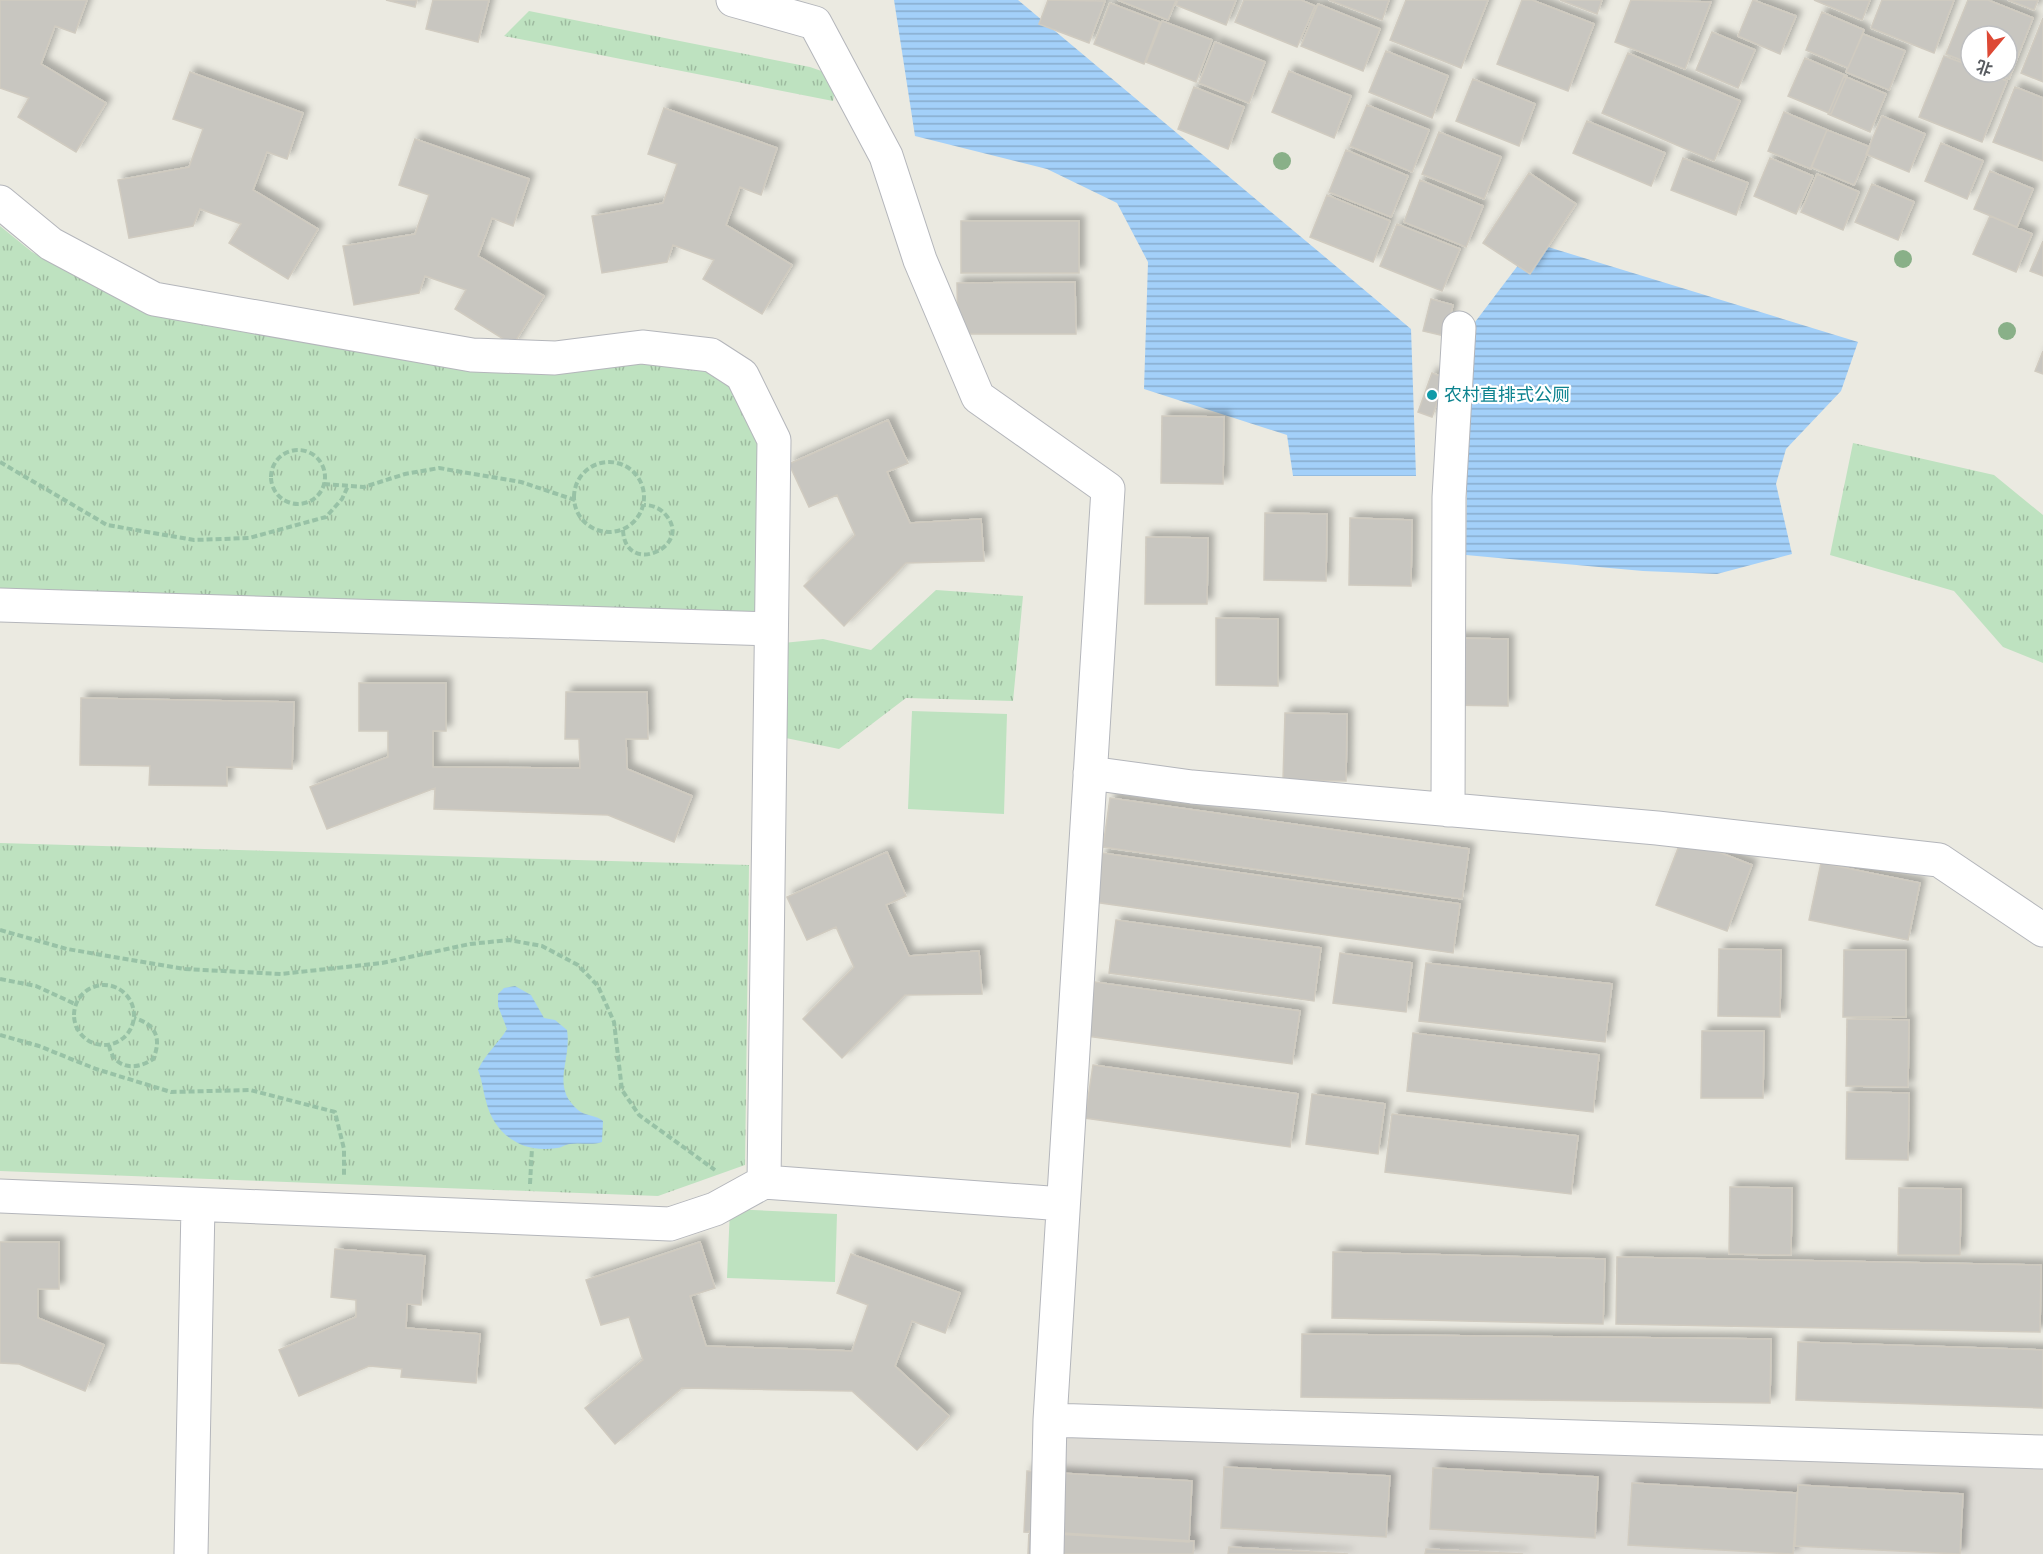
<svg xmlns="http://www.w3.org/2000/svg" width="2043" height="1554" font-family="'Source Sans 3','Noto Sans SC',sans-serif">
<defs>
<pattern id="grass-tufts" width="24" height="20" patternUnits="userSpaceOnUse" patternTransform="scale(1.5)"><rect width="24" height="20" fill="#bee2c0"/><path d="M3 7l-1-3M5 7V3M7 7l1-3M15 17l-1-3M17 17v-4M19 17l1-3" fill="none" stroke="#9dba9f"/></pattern>
<pattern id="water-rules" width="6" height="5" patternUnits="userSpaceOnUse" patternTransform="scale(1.5)"><rect width="6" height="5" fill="#a3d0f9"/><path d="M0 2.5h6" fill="none" stroke="#88accd"/></pattern>
<filter id="shadow"><feDropShadow dx="5.5" dy="-5.5" stdDeviation="3" flood-color="#0004"/></filter>
</defs>
<rect width="100%" height="100%" fill="#ebeae1"/>
<!-- industrial -->
<path fill="#dddbd5" d="M1050,1420L2043,1452V1554H1040Z"/>
<!-- grass -->
<path fill="url(#grass-tufts)" d="M529,11L810,67L827,73L836,84L833,101L504,36Z
M0,226L32,252L147,313L605,365L681,363L719,373L739,394L764,439L759,616L0,588Z
M1853,443L1994,475L2043,515V663L2003,647L1954,591L1830,555Z
M936,590L1023,596L1013,701L906,698L839,749L781,737L783,643L823,639L871,650Z
M0,843L749,865L745,1165L658,1196L0,1171Z"/>
<!-- pitch -->
<path fill="#bee2c0" d="M912,711L1007,714L1004,814L908,809Z
M730,1209L837,1214L835,1282L727,1278Z"/>
<!-- water -->
<path fill="url(#water-rules)" d="M894,0H1018L1411,329L1416,476H1293L1287,435L1144,389L1148,262L1117,203L1047,169L915,136Z
M1535,243L1858,342L1841,391L1786,449L1776,484L1792,554L1717,574L1643,571L1466,555L1469,330Z
M515,986L531,995L544,1018L555,1020L567,1030C572,1061 550,1086 578,1110C585,1116 596,1115 603,1121L602,1142C590,1146 582,1142 570,1144C566,1144 561,1148 557,1148C523,1154 494,1135 486,1101C483,1090 482,1080 478,1070C485,1054 498,1044 507,1029L498,1006V994L504,988Z"/>
<!-- building -->
<path fill="#c8c6c0" stroke="#d0cbc0" stroke-width="1.5" filter="url(#shadow)" d="M0,0H87L75,33L55,26L41,64L106,103L76,152L18,117L29,98L0,88Z
M386,0H417L415,7Z
M433,0H489L478,42L426,29Z
M1048,0L1105,1L1089,43L1039,24Z
M1118,0H1176L1168,20Z
M1178,0H1236L1226,25L1176,5Z
M1244,0H1301L1315,6L1297,47L1235,22Z
M1329,0H1389L1382,20Z
M1406,0H1488L1461,68L1390,40Z
M1522,0H1532L1594,24L1568,91L1497,64Z
M1560,0H1602L1597,14Z
M1631,0L1711,2L1685,69L1615,42Z
M1753,0L1796,16L1780,54L1738,36Z
M1814,0H1870L1862,20Z
M1882,0H1954L1934,53L1871,28Z
M1968,0H1988L2033,18L2009,79L1992,72H2007V36H1971V64L1946,54Z
M2008,0H2038L2034,10Z
M1110,3L1160,22L1144,64L1094,44Z
M1318,4L1380,29L1363,71L1301,46Z
M1822,12L1864,30L1848,68L1806,50Z
M2043,18V82L2021,73Z
M1162,21L1212,40L1196,82L1146,62Z
M1712,32L1755,50L1738,88L1696,70Z
M1863,34L1905,51L1889,90L1846,72Z
M1215,42L1265,62L1249,103L1199,83Z
M1386,51L1448,76L1432,118L1369,92Z
M1628,53L1740,101L1714,161L1602,113Z
M1944,56L1971,66V72H1985L2007,81L1982,142L1919,117Z
M1805,58L1847,76L1831,114L1788,96Z
M1289,71L1351,96L1334,138L1272,112Z
M190,72L303,113L287,159L267,152L253,190L318,229L288,279L229,243L241,224L200,209L193,226L129,238L118,180L189,167L203,129L173,119Z
M1844,76L1886,94L1870,132L1828,114Z
M1473,79L1535,104L1519,146L1456,121Z
M1194,87L1244,107L1228,149L1178,129Z
M2015,87L2043,98V161L1993,142Z
M1367,105L1429,130L1412,172L1350,146Z
M664,108L777,148L761,195L740,187L726,225L792,265L762,314L703,279L714,260L673,245L667,262L602,273L592,216L663,203L677,164L648,154Z
M1784,112L1827,130L1811,169L1768,151Z
M1882,116L1925,134L1909,172L1866,154Z
M1587,121L1665,153L1651,186L1573,153Z
M1827,130L1870,147L1854,185L1811,167Z
M1439,132L1501,157L1484,199L1422,174Z
M415,139L529,179L513,226L492,218L478,256L544,296L513,345L455,309L466,290L425,276L419,293L354,305L343,246L415,234L429,195L399,185Z
M1941,143L1983,161L1967,199L1925,181Z
M1346,150L1408,176L1391,217L1329,192Z
M1683,158L1748,183L1736,215L1671,190Z
M1770,158L1813,176L1796,214L1754,196Z
M1990,171L2033,189L2017,227L1974,209Z
M1529,173L1576,204L1530,274L1483,243Z
M1817,174L1859,192L1843,230L1801,212Z
M1420,180L1483,206L1466,247L1404,222Z
M1872,184L1914,202L1898,240L1855,222Z
M1327,195L1390,221L1373,262L1310,237Z
M1990,216L2032,234L2016,272L1973,254Z
M961,221H1079V273H961Z
M1397,224L1460,249L1442,291L1380,266Z
M2043,241V276L2030,271Z
M1075,282L1076,334H958L957,283Z
M1431,299L1453,305L1445,336L1423,331Z
M2043,351V374L2035,371Z
M1432,373L1446,378L1432,417L1418,412Z
M1162,416L1224,417L1223,484L1161,483Z
M888,420L908,463L887,472L910,523L981,519L984,561L906,563L844,626L804,586L855,535L837,495L809,507L789,464Z
M1265,513L1327,514L1326,581L1264,580Z
M1350,518L1412,520L1411,586L1349,585Z
M1146,537L1208,538L1207,604H1145Z
M1216,618L1278,619V686L1216,685Z
M1446,638L1508,639V706L1445,705Z
M359,683H446V731H433V767L580,768L579,739H565L566,692H647L648,739H626L627,769L692,796L674,842L608,815L434,809L435,788L327,829L310,787L388,757V731H359Z
M81,698L294,702L292,769L227,767V786L149,785L150,766L80,765Z
M1285,713L1347,714L1346,781L1283,780Z
M1110,798L1469,849L1462,899L1103,847Z
M1682,838L1752,865L1727,931L1656,905Z
M887,852L906,896L886,905L909,956L979,951L982,994L905,995L842,1058L803,1019L854,967L836,927L807,940L787,897Z
M1102,853L1460,904L1453,953L1094,902Z
M1821,863L1920,883L1908,940L1809,920Z
M1116,920L1321,948L1314,1001L1109,973Z
M1719,949L1781,950L1780,1017L1718,1016Z
M1844,950H1906V1017H1843Z
M1340,953L1412,963L1406,1012L1333,1003Z
M1426,963L1612,984L1605,1042L1419,1021Z
M1095,982L1300,1011L1292,1064L1087,1036Z
M1847,1019L1909,1020L1908,1087L1846,1086Z
M1702,1031H1764L1763,1098H1701Z
M1413,1033L1599,1055L1593,1112L1407,1091Z
M1093,1065L1298,1094L1290,1147L1085,1118Z
M1847,1092L1909,1093L1908,1160L1846,1159Z
M1312,1094L1385,1104L1378,1154L1306,1144Z
M1392,1114L1578,1136L1571,1194L1385,1172Z
M1730,1187L1792,1188L1791,1255L1729,1254Z
M1899,1188L1961,1189L1960,1255H1898Z
M0,1242H59V1289H38V1318L104,1345L85,1391L19,1364L0,1363Z
M700,1242L715,1288L690,1296L706,1346L852,1351L868,1305L837,1293L851,1254L960,1293L945,1333L912,1321L895,1366L949,1416L917,1450L852,1391L682,1388L615,1444L585,1408L643,1360L629,1317L601,1325L586,1280Z
M335,1249L425,1256L421,1305L407,1304L406,1328L480,1334L476,1383L401,1377L402,1369L369,1366L299,1396L279,1350L356,1317V1300L331,1297Z
M1333,1252L1605,1259L1603,1324L1332,1318Z
M1617,1257L2041,1265L2040,1332L1616,1324Z
M1302,1334L1771,1339L1770,1403L1301,1397Z
M1798,1342L2043,1350V1408L1796,1400Z
M1224,1467L1390,1476L1386,1537L1221,1528Z
M1433,1468L1598,1477L1595,1538L1430,1529Z
M1027,1471L1192,1481L1189,1542L1024,1532Z
M1632,1483L1797,1493L1793,1554L1628,1545Z
M1798,1485L1963,1494L1960,1554L1795,1546Z
M1029,1531L1194,1541L1193,1554H1028Z
M1229,1547L1348,1554H1228Z
M1426,1549L1523,1554H1425Z"/>
<g fill="none" stroke-linecap="round" stroke-linejoin="round">
<!-- minor casing -->
<g stroke="#b4b6bb" stroke-width="35">
<path id="minor" d="M733,0L815,23L886,156L920,260L978,397L1108,489L1050,1420L1047,1554
M0,202L51,244L154,299L472,355L555,358L642,347L711,355L742,375L774,440L764,1182
M0,605L771,629
M1090,773L1192,787L1657,828L1939,860L2043,930
M1448,810L1449,497L1459,328
M0,1196L670,1224L715,1209L764,1182L1063,1204
M1050,1420L2043,1452
M191,1554L198,1206"/>
</g>
<!-- path -->
<path stroke="#98c2a6" stroke-width="4" stroke-dasharray="6 3" stroke-linecap="butt" d="M271 477a27 27 0 1 1 54 0a27 27 0 1 1-54 0Z
M574 497a35 35 0 1 1 70 0a35 35 0 1 1-70 0Z
M0,462L107,525L194,540L249,538L326,517L342,499L348,486
M324,484L364,487L405,474L439,468L521,482L575,500
M623,530C625,578 695,546 665,514C660,508 652,505 644,505
M0,930L67,949L185,969L281,974L382,963L470,944L509,940L542,946L578,965L598,986L614,1022L622,1090L639,1115L715,1170
M0,979L36,986L75,1004
M74 1015a30 30 0 1 1 60 0a30 30 0 1 1-60 0Z
M0,1035L39,1046L96,1069L171,1092L250,1090L335,1112L344,1149V1176
M109,1045C113,1069 136,1071 153,1059C162,1039 156,1024 134,1018
M530,1184L532,1148"/>
<!-- minor -->
<use href="#minor" stroke="#fff" stroke-width="33"/>
</g>
<!-- trees -->
<g fill="#89b088">
<circle cx="1282" cy="161" r="9"/>
<circle cx="1903" cy="259" r="9"/>
<circle cx="2007" cy="331" r="9"/>
</g>
<!-- markers -->
<circle fill="#0f9aa8" stroke="#fff" stroke-width="2" cx="1432" cy="395" r="6"/>
<g text-anchor="middle" stroke-width="4.5" stroke-linejoin="round" paint-order="stroke">
<!-- culture labels -->
<g font-size="18" fill="#0d838f" stroke="#fff" text-anchor="start">
<text x="1444" y="401">农村直排式公厕</text>
</g>
</g>
<!-- north arrow -->
<g transform="translate(1989 54) rotate(199)"><circle r="28" fill="#ffffff" stroke="#bdbec0" stroke-width="1.5"/>
<path d="M0-4.5L10 22L0 15L-10 22Z" fill="#dd4935"/>
<text y="-9" font-size="16" font-weight="bold" text-anchor="middle" fill="#595c61">北</text>
</g>
</svg>
